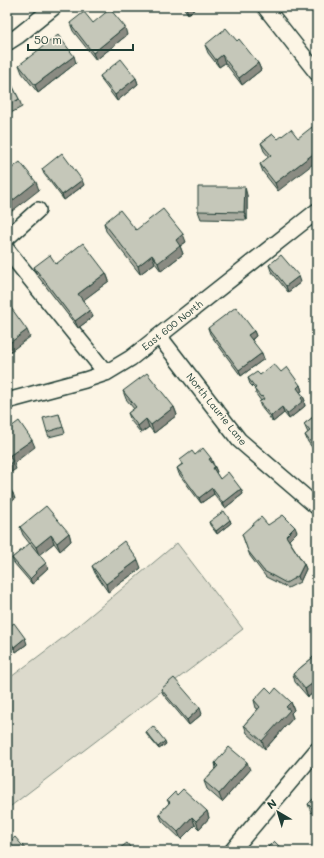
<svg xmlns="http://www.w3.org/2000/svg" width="324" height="858" font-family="Mali,sans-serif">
<rect width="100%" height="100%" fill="#fcf5e5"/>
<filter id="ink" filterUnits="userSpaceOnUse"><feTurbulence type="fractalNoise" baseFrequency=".025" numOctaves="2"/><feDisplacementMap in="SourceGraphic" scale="8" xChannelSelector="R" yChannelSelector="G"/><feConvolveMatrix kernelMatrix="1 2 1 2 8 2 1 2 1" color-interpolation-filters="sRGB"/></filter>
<g filter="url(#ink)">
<!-- green -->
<path fill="#dcdacc" stroke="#7e8c80" d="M177,543L243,629L7,809V680L68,634Z"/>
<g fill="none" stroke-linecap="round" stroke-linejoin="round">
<!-- minor casing -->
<g stroke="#1f3d34" stroke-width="18">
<path id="minor" d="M265,7L317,73
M7,43L18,36L54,7
M7,238L38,210
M7,250L106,373
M159,336L239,440L317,507
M7,401L85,380L106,373L131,358L317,211
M232,851L317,750"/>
</g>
<!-- minor -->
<use href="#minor" stroke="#fcf5e5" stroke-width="15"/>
</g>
<!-- wall -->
<path fill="#a9ab9f" stroke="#1f3d34" d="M183,7H198L188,14Z
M70,23H93L127,35L96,60L73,31Z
M237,41L258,63L261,70L242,85L225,63L219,67L208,53L205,45Z
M76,63L38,93L22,73L19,65Z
M7,75L19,99L22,107L7,115Z
M100,76L136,78L138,84L117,101L102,81Z
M273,134L278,191L263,172L260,164L269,157L264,151L261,143Z
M42,169L84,185L64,200L44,174Z
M247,195V220L201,219L198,211Z
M104,223L136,230L186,242L180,246L183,254L161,271L155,263L140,274L106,231Z
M56,264L106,273L109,281L83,300L93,317L78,328L37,275L34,267Z
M269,265L301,282L288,292L271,271Z
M208,328L254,331L256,336L252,340L264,359L241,376L210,334Z
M281,372L300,385L302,391L300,392L303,396L305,401L304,402L305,406L289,419L284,413L273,422L261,407L259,402L261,401L256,394L255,389L250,384L248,378L260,375Z
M123,391L174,407L177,415L154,433L149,427L141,433L131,421L128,413L134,409L126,399Z
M59,414L65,433L49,437L47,432Z
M317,414V454L308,442L305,435L308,433L304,424Z
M195,455L213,463L217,472L216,473L220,479L241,489L243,494L225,508L214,494L201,503L179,474L177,468L182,464L180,460Z
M230,520L231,523L217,534L210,525L209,522Z
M268,525L297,532L289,540L304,564L306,569L300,582L288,588L266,577L250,556L242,534Z
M20,527L69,533L71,541L60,551L54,543L39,554L48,568L38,577V579L32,584L14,563L12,558L30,544L23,535Z
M92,566L141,568L108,592L95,573Z
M7,628L27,644L16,652L7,639Z
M317,654V690L308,697L295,682L293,674Z
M161,689L202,714L189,725L163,694Z
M272,693L291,702L294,710L291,713L293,718L265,749L247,733L244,725L258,709L256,708L254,700Z
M146,732L166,744L159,749L147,735Z
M215,763L250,770L222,802L207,789L204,781L216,768Z
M177,795L207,811L209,818L199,829L195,825L181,839L162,821L159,814L169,803L167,800Z
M317,795V817L311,812L308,804Z"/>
<!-- shaded-wall -->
<path fill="#8a8b82" stroke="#1f3d34" d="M186,7H198L188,14Z
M125,27L127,35L96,60L93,53Z
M222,55L225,63L219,67L216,60Z
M74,56L76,63L38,93L35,85Z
M258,63L261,70L242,85L239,78Z
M136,78L138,84L117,101L115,95Z
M317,151V161L278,191L275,183Z
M82,180L84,185L64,200L62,195Z
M36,182L39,190L7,215V205Z
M245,187L247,195V220L244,212Z
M183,234L186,242L180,246L183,254L161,271L158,263L176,240Z
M152,255L155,263L140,274L138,266Z
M106,273L109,281L81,302L78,294Z
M299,276L301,282L288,292L286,286Z
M90,310L93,317L78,328L75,321Z
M27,330L30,337L7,354V345Z
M254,331L256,336L250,341L248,335Z
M262,353L264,359L241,376L239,370Z
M300,385L302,391L299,393L297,388Z
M303,396L305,401L304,402L305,406L289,419L287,414Z
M174,407L177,415L154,433L151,425Z
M282,407L284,413L273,422L271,416Z
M146,419L149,427L141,433L138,426Z
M32,440L35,447L14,463L16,469L7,475V466L9,456Z
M211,458L213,463L211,465L209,459Z
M215,467L217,472L215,473L213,468Z
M212,488L214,494L201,503L199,498Z
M241,489L243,494L225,508L223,503Z
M13,493L15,499L7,505V498Z
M230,520L231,523L217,534L216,531Z
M295,527L297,532L288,541L286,536Z
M69,533L71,541L60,551L57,543Z
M51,535L54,543L39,555L36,547Z
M138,560L141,568L108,592L106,584Z
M46,563L48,568L38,577V579L32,584L30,579L35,572Z
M304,564L306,569L300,582L298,576Z
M25,638L27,644L16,652L14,647Z
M317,680V690L308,697L305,689Z
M291,702L294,710L291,713L293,718L265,749L262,741L286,707Z
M200,708L202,714L189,725L187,720Z
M165,741L166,744L159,749L158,747Z
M247,762L250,770L222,802L219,794Z
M207,811L209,818L199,829L196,821Z
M192,817L195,825L181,839L178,832Z"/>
<!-- building -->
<path fill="#c5c7b9" stroke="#1f3d34" d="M110,9L125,27L93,53L70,23L84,12L93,23Z
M226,28L237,41L239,39L258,63L239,78L222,55L216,60L205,45Z
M58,35L74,56L35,85L19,65Z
M121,59L136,78L115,95L100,76Z
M7,75L19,99L7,106Z
M312,127L317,133V151L275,183L260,164L271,155L261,143L273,134L278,139L291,129L298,138Z
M62,153L82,180L62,195L42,169Z
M20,162L36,182L7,205V172Z
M198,187H245L244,212L198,211Z
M163,209L183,234L176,240L180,246L158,263L152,255L138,266L104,223L120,210L136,230Z
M83,243L106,273L78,294L90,310L75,321L34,267L50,255L56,264Z
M281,255L299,276L286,286L269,265Z
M7,302L27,330L7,345Z
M236,307L254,331L248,335L262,353L239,370L208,328Z
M274,364L281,372L287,367L300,385L297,388L303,396L301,398L303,401L287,414L282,407L271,416L259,402L264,399L262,396L261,397L254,389L256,388L248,378L257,372L260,375Z
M147,373L174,407L151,425L146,419L138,426L128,413L136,407L123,391Z
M59,414L63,427L47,432L43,418Z
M317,414V450L305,435L310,431L304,424Z
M19,421L32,440L9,456L13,461L7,466V430Z
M203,448L211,458L209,459L215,467L213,468L220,479L228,472L241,489L223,503L212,488L199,498L177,468L183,464L180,460L192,451L195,455Z
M7,485L13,493L7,498Z
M46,506L69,533L57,543L51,535L36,547L20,527Z
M224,511L230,520L216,531L209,522Z
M283,515L295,527L286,536L304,564L298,576L286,583L264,571L248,551L242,534L261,517L268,525Z
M124,541L138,560L106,584L92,566Z
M30,543L46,563L35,572L36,573L30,579L12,558Z
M14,623L25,638L14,647L7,637V628Z
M317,654V680L305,689L293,674Z
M174,678L200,708L187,720L161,689Z
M266,687L272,693L276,688L291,702L286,707L290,710L262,741L244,725L260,707L254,700Z
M153,726L165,741L158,747L146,732Z
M229,747L247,762L219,794L204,781L218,766L215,763Z
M183,789L207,811L196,821L192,817L178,832L159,814L170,802L167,800L175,792L177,795Z
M317,795V813L308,804Z
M15,837L27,851H7V844Z
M274,841L284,851H264Z
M127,843L133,851H116Z"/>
</g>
<g text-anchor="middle" stroke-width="3" stroke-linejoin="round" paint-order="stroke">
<!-- street labels -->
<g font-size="10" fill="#1f3d34" stroke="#fcf5e5">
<text transform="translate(172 325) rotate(-38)" y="4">East 600 North</text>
<text transform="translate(217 409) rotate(51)" y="4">North Laurie Lane</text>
</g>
</g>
<!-- margin -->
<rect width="324" height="858" fill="none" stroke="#fcf5e5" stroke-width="24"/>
<rect x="12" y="12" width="300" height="834" fill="none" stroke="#1f3d34" stroke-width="1.5" filter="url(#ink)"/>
<!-- north arrow -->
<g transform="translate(278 812) rotate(322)" stroke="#fcf5e5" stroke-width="3" paint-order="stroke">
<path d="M0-3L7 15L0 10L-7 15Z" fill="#1f3d34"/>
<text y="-6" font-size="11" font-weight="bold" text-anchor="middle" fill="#1f3d34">N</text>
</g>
<!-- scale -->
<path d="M28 44v6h105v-6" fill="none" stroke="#1f3d34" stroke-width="2"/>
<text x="34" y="44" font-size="12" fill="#1f3d34" stroke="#fcf5e5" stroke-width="3" paint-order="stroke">50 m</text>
</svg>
